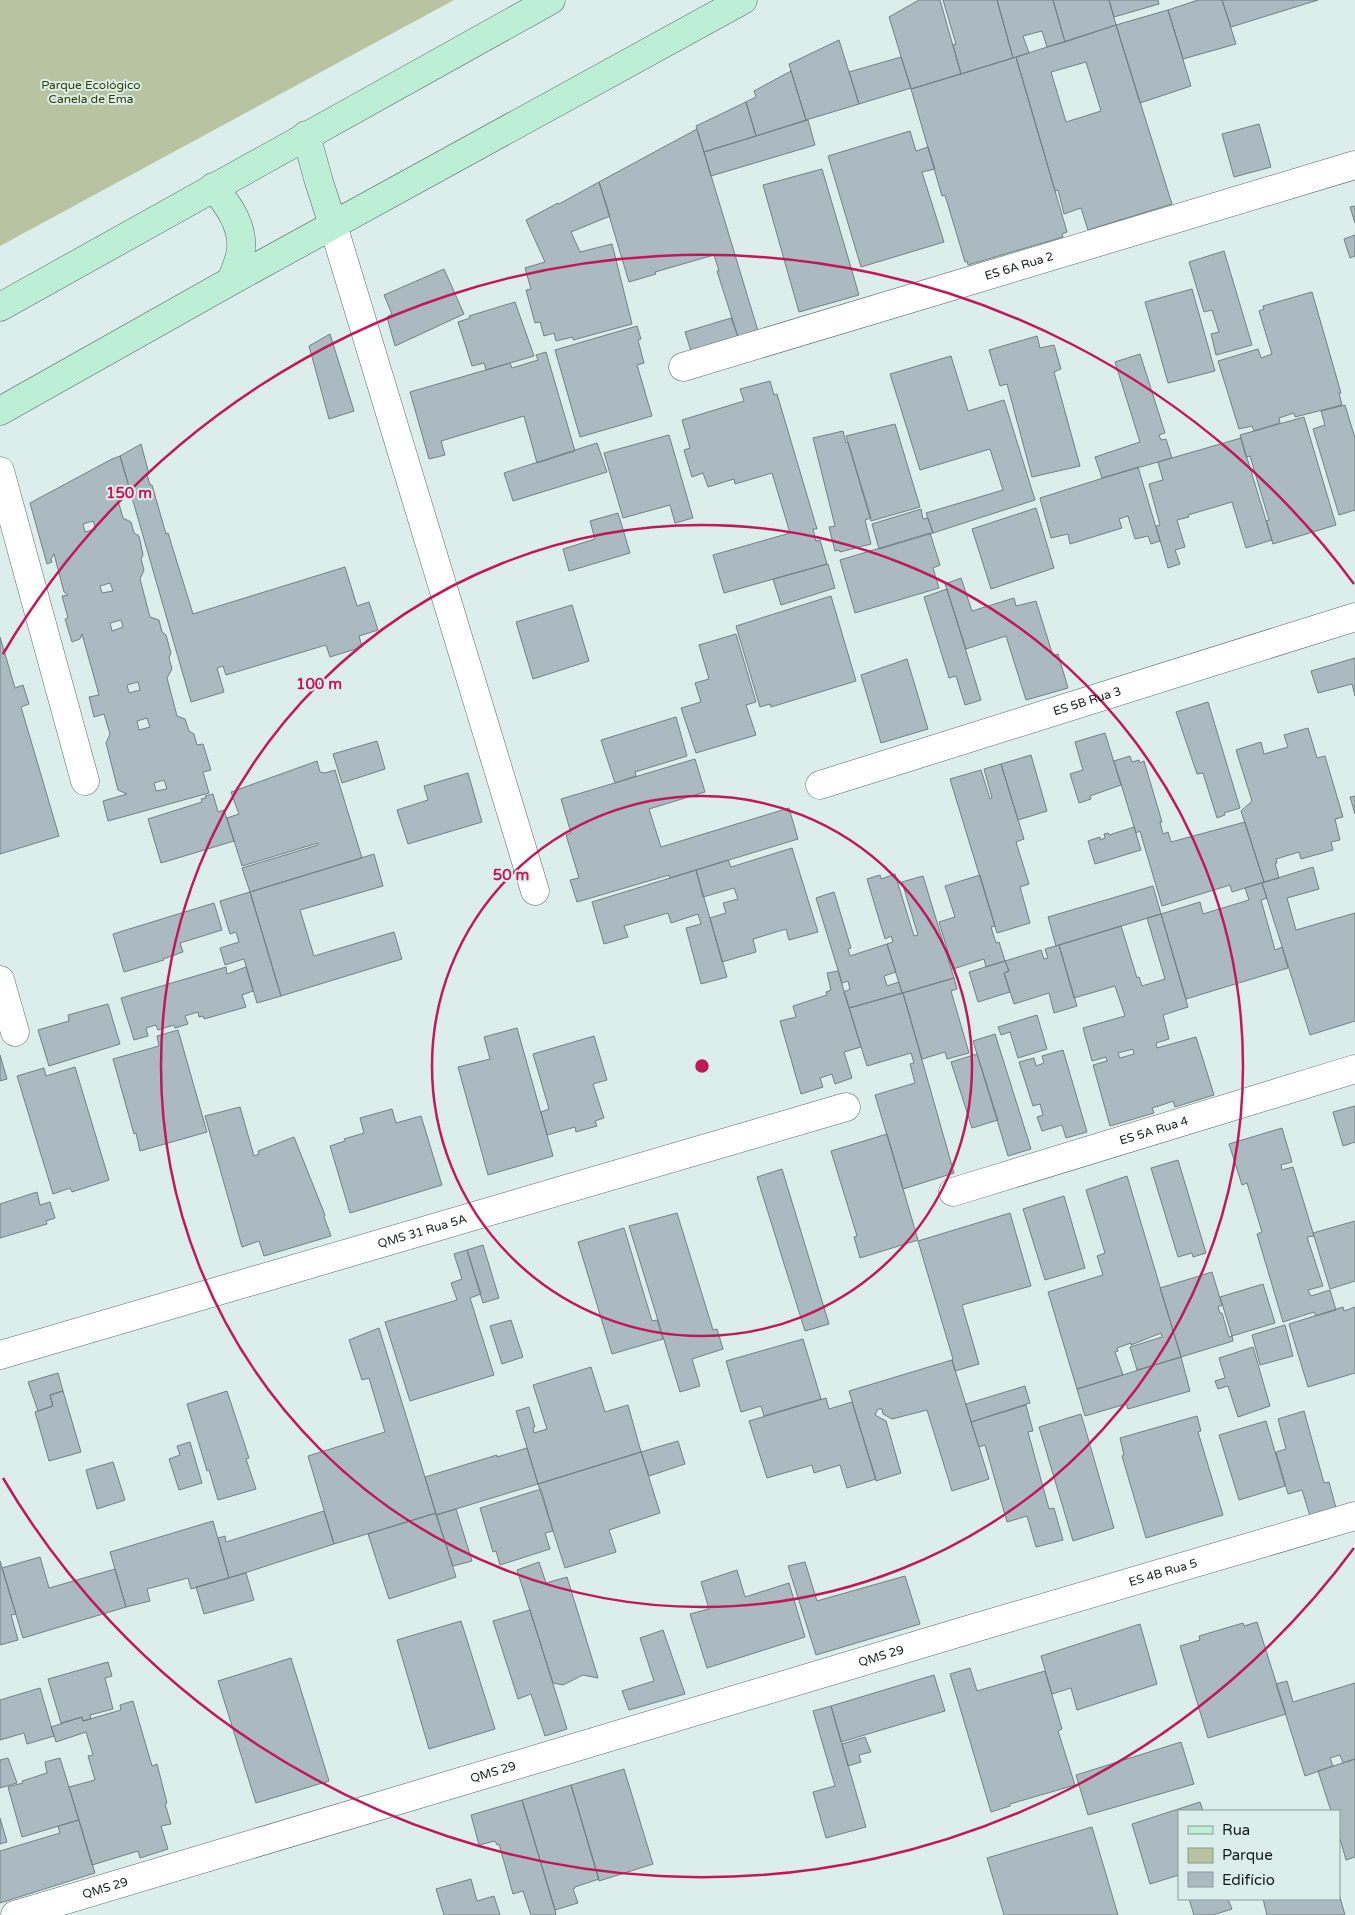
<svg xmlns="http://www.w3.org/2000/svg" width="1355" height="1915" font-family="'Varela Round',sans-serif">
<rect width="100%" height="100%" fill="#dceeec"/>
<!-- green -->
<path fill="#b8c3a1" d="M0,0H454L0,246Z"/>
<!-- building -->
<path fill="#abbac0" stroke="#728085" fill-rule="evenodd" d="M919,0H940L961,74L911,89L889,17Z
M943,0H997L1013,58L961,74L953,45L956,44Z
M997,0H1053L1065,42L1047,47L1042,31L1023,36L1029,53L1013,58Z
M1053,0H1109L1116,25L1065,42Z
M1109,0H1158L1159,4L1114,17Z
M1198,0H1222L1236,44L1183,59L1168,10Z
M1222,0H1318L1231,27Z
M1168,10L1191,86L1140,103L1116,25Z
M1116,25L1172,204L1088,230L1081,208L1064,214L1058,190L1055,191L1016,57ZM1086,62L1101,111L1066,122L1051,72Z
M839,40L859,104L806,120L789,64Z
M901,57L911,88L859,104L849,72Z
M1016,57L1067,232L1062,234L1063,237L968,265L967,261L965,262L945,195L942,196L911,89Z
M791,71L806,120L756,136L746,102L756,97L754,91Z
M746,102L756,136L704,152L696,126Z
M808,120L815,145L711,176L704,152Z
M1259,124L1271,167L1234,177L1222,134Z
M697,129L758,331L738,337L717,271H719L714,255L655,272L656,274L629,282L599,182Z
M910,131L916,151L928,147L935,169L922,172L944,242L861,267L828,156Z
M822,169L859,295L799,312L763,185Z
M599,182L610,216L571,232L580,252L612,244L632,324L573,340V337L556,341L554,333L544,336L540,322L535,323L526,290L531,289L525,268L545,262L526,220L558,203L559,204Z
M1355,206V223L1350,207Z
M1355,235V256L1350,258L1344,239Z
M1224,251L1252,345L1216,355L1211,334L1219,332L1212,310L1204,312L1189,262Z
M444,269L464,314L395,346L387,317L392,314L384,295Z
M1192,289L1215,371L1168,383L1145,302Z
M1312,292L1341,393H1339L1342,405L1295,417L1294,413L1279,418L1280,423L1254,431L1252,426L1239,429L1218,361L1258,349L1261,358L1272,354L1259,311L1264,309L1263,306Z
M515,302L534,356L486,370L484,363L472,366L458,322L470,318L469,316Z
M731,318L738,337L691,351L685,332Z
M637,326L641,339L638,340L644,363L637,365L652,416L580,437L555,350Z
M330,334L354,411L329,419L309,346Z
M1037,336L1040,348L1054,345L1061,369L1054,372L1080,466L1032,477L1007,384L1000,386L989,350Z
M546,352L575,451L537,463L524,416L441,441L445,455L429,459L410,392L510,363L512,368L538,360L536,355Z
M1140,354L1165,433L1159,435L1161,440L1166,439L1172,458L1102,478L1095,457L1140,442L1115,362Z
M951,356L968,411L1004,400L1035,500L933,533L926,513L1003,490L990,449L920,470L890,374Z
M770,381L774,395L777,394L817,529H813L816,541L820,540L827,564L724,593L713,555L790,533L772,473L735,484L734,479L708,487L703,473L692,477L684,450L690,448L682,420L744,401L740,389Z
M1345,405L1355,438V510L1339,515L1313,429L1325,425L1321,411Z
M1304,417L1336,525L1273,544L1266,521L1269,520L1250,456L1246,457L1240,435Z
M895,424L920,507L871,521L846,436Z
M843,431L846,443L848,442L871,518L865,520L871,544L840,552L839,550L835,551L829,527L835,526L813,438Z
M669,435L693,518L675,523L670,505L623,518L604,453Z
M1241,438L1272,540L1246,548L1232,502L1188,515L1189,517L1177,520L1185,547L1175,550L1180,564L1168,568L1156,526L1160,525L1149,484L1163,480L1158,462Z
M597,443L607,472L513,501L504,473Z
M141,444L149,474H147L150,485H152L166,534L168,533L193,614L345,567L357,606L369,602L378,630L359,636L362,647L330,657L326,645L226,675L223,666L217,668L224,692L191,702L120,456Z
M120,456L131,493L117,497L123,518L131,522L134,533L139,536L143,555L141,559L144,570L140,579L150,617L159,620L162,632L166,635L171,653L169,658L172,669L167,678L177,716L185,719L189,731L194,734L197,745L203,744L211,770L203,772L209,793L108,821L103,801L127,794L118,790L106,743L110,734L104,714L94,717L89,697L99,695L82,634L80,639L72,642L65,619L68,618L62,596L68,595L64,592L54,554L51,559L52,562L47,564L30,503L112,459ZM93,521L96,529L85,532L83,524ZM110,583L113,591L102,593L100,586ZM121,620L123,627L112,631L110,623ZM138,682L140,690L129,693L127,685ZM147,718L150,727L139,730L137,721ZM164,780L167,789L156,791L154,783Z
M1138,467L1160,541L1151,544L1148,536L1135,539L1128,516L1119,519L1122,528L1070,544L1068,534L1051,538L1040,498Z
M1036,508L1054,568L991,589L972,529Z
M921,509L923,519L928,518L933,533L879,549L872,524Z
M618,513L630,553L569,571L563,549L595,539L590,521Z
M930,533L940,565L933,568L939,588L855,613L840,560Z
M828,564L835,588L781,605L773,579Z
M961,578L972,611L1014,598L1016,606L1036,601L1053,656L1058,654L1068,688L1026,700L1006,636L966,649L945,584Z
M947,589L981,700L965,705L956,676L949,678L924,597Z
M831,596L856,681L771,707L770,704L760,707L736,626Z
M572,605L589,661L533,679L516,622Z
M736,634L756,702L746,705L756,735L696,753L681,708L701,702L695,683L709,679L699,645Z
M0,637L15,688L23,685L29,704L21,707L59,836L0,854Z
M1355,658V696L1352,684L1318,693L1311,671Z
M907,659L928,729L881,743L861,675Z
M1208,702L1240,808L1224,813L1225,815L1217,818L1203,773L1197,774L1176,712Z
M676,717L687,756L635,772L636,776L615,783L601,740Z
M1308,728L1317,758L1325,756L1343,817L1335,819L1340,840L1331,842L1333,850L1301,859L1299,852L1276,859L1277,863H1275L1279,878L1264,882L1241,811L1252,801L1236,750L1261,742L1264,754L1288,747L1284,735Z
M1105,733L1121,785L1090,796L1091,799L1079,803L1070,774L1083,770L1075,742Z
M377,741L385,769L342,783L333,754Z
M1031,755L1047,811L1018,820L1001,764Z
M1130,756L1132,762L1139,760L1140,763L1144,761L1162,822H1160L1163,834L1168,832L1171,842L1245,822L1264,882L1232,892L1230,885L1162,906L1140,831L1136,833L1114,761Z
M695,759L705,792L649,809L661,847L789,808L798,839L670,878L669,875L577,902L570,880L579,878L566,835L571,833L561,799Z
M317,761L320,772L325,773L335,770L362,858L250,892L242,868L318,845V843L242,866L227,818L239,814L231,792Z
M1001,764L1024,839L1016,842L1029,884L1020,887L1030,923L997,933L950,779L981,770L990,799L992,798L984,769Z
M468,773L482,822L408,844L397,810L428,800L424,786Z
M213,794L218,812L224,810L234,841L161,863L148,819L202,802L201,799L206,798L205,796Z
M1355,796V814L1350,797Z
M1134,827L1141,850L1095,864L1088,841L1100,837V840L1105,838L1104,834L1108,833L1109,835Z
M792,848L818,932L789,940L786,929L753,939L756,952L722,962L710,918L726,913L723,903L738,899L734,888L703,897L696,870L728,860L731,867Z
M374,854L383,886L300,910L314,956L394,932L402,959L281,996L250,892Z
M1313,867L1319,889L1287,898L1296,930L1355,913V1021L1310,1035L1262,883Z
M696,870L727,977L701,984L686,928L701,924L698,914L671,923L668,913L624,926L628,937L604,944L592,902Z
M895,874L914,936L918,935L902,882L923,876L954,978L902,993L887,944L893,942L891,936L885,939L867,879L880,875L881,879Z
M980,875L995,926L991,927L996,943L999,942L1005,961L986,967L984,959L953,969L939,922L955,917L945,886Z
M1262,883L1267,898L1261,900L1275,950L1282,947L1288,968L1186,999L1161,914L1200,902L1203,914L1249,900L1245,888Z
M1153,886L1161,914L1056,946L1048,917Z
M250,892L281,996L257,1003L244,959L225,965L220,948L239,942L236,932L230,934L220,901Z
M834,892L851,948L848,949L850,956L887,944L896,972L884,976L887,986L899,982L902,993L849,1008L844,992L850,989L848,981L842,983L816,898Z
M214,903L222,930L180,943L183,952L163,959L164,960L124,972L113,934Z
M1161,914L1188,1007L1163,1015L1169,1039L1156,1043L1157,1048L1196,1037L1214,1095L1175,1107L1173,1101L1162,1105L1152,1108L1154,1113L1110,1126L1093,1065L1107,1061L1106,1057L1092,1061L1083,1028L1125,1016L1115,986L1074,998L1059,945L1121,926L1137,978L1139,977L1142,986L1165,979L1147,918ZM1133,1049L1134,1054L1120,1058L1118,1053Z
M1059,945L1077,1006L1054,1013L1049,993L1014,1004L1004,973L1009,971L1005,961L1041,950L1044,959L1048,958L1045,949Z
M1005,961L1009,971L1004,973L1010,992L978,1002L969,972Z
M226,967L227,974L246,967L253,991L242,995L246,1007L204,1019L203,1016L199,1017L198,1012L185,1016L188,1024L175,1028L174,1025L158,1030L156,1025L146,1028L148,1036L134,1040L121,998Z
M838,971L861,1047L844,1052L852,1078L835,1084L832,1074L820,1078L823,1087L801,1094L780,1021L796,1017L793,1006L827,995L826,992L831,990L827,973Z
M954,978L957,989L951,991L969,1053L947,1059L945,1052L922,1059L903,993Z
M903,993L954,1173L903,1189L875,1095L915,1083L910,1064L914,1063L911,1053L867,1066L849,1008Z
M108,1004L120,1044L49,1066L38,1030L69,1021L68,1015Z
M1037,1015L1047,1049L1018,1058L1010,1032L1001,1035L998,1027Z
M517,1028L553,1156L488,1175L458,1067L490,1059L484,1037Z
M178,1030L207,1132L140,1151L136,1133L134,1134L113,1059L159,1046L157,1036Z
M995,1034L1031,1149L1008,1156L973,1041Z
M594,1036L607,1080L593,1084L604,1118L595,1121L597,1126L576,1132L575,1127L547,1135L541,1112L549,1109L533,1054Z
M1063,1050L1087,1132L1066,1138L1062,1125L1042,1131L1037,1117L1043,1115L1040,1104L1033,1106L1019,1062L1034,1058L1036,1066L1044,1063L1042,1056Z
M977,1054L998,1120L972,1128L951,1062Z
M0,1055L7,1079L0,1081Z
M75,1067L109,1180L72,1192L70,1188L53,1194L17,1076L44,1068L46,1076Z
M1355,1106V1142L1343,1146L1333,1112Z
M240,1107L254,1156L259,1154L258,1151L294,1137L325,1215L324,1217L331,1236L264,1256L259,1241L242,1247L205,1116Z
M392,1109L396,1123L421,1116L442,1185L350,1213L330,1146L345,1141L344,1139L364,1133L360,1118Z
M1282,1128L1292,1162L1281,1165L1282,1170L1293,1167L1314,1236L1307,1237L1323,1286L1308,1290L1311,1296L1330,1290L1336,1310L1316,1316L1314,1312L1283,1322L1257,1234L1262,1232L1247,1183L1242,1185L1229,1144Z
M887,1134L918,1240L860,1258L854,1237L857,1236L831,1151Z
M1178,1160L1206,1253L1193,1257L1192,1253L1178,1257L1151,1168Z
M782,1169L829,1324L805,1331L757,1177Z
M1127,1176L1181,1357L1137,1370L1130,1347L1162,1337L1161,1333L1131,1345V1343L1117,1348L1118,1351L1115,1352L1123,1375L1077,1389L1048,1292L1103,1275L1097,1256L1105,1253L1086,1190Z
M37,1192L40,1205L50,1202L55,1218L46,1221L47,1224L0,1238V1204Z
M1064,1196L1085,1268L1045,1280L1023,1209Z
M677,1213L713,1330L717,1329L723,1349L692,1359L700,1386L680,1392L629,1226Z
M1010,1213L1031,1286L962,1305L979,1364L955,1371L952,1360L953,1359L918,1241Z
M1355,1221V1281L1330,1289L1313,1233Z
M624,1228L652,1321L657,1320L663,1339L612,1354L578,1242Z
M483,1245L499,1298L483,1303L467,1250Z
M467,1250L481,1294L470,1298L494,1375L410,1401L385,1322L457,1300L451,1283L462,1279L454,1254Z
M1212,1272L1222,1305L1218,1307L1220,1313H1222L1229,1337L1232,1336L1233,1341L1181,1357L1160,1288Z
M1263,1284L1275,1323L1232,1336L1220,1297Z
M1343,1307L1344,1311L1355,1307V1373L1308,1387L1289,1324Z
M511,1320L523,1357L502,1364L490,1326Z
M1285,1325L1293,1356L1260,1365L1252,1335Z
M379,1328L436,1513L334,1544L308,1456L385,1432L369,1378L362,1380L349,1340Z
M803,1339L821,1399L764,1416L761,1406L741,1412L726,1361Z
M1253,1347L1270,1406L1238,1417L1228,1386L1218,1389L1215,1381L1225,1378L1219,1358Z
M1181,1357L1190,1391L1128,1409L1126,1404L1085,1416L1077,1389Z
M952,1360L989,1479L952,1491L927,1410L892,1419L883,1414L882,1409H878L875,1415L886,1421L901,1473L876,1481L849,1391Z
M591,1367L605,1412L628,1405L641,1452L538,1484L516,1411L529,1407L535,1427H533L534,1433L547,1429L533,1385Z
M58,1373L63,1391L50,1395L53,1406L38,1411L28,1382Z
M1025,1386L1030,1403L971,1422L966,1404Z
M63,1391L81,1452L49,1461L35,1412L53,1406L50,1395Z
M227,1391L249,1458L246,1459L256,1489L218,1500L209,1470L207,1471L187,1404Z
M826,1398L829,1409L852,1402L876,1479L847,1488L840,1465L814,1473L812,1465L767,1478L749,1421Z
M1026,1405L1033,1431L1028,1432L1049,1509L1054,1508L1063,1540L1036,1547L1027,1516L1007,1522L985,1445L979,1447L971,1422Z
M1304,1411L1324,1483L1329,1482L1336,1508L1310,1516L1302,1490L1288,1494L1276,1452L1286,1449L1278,1419Z
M1081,1414L1114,1528L1073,1541L1039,1427Z
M1197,1416L1201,1431L1198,1432L1223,1515L1146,1538L1122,1456L1124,1455L1120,1438Z
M1266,1421L1285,1486L1239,1500L1219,1435Z
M678,1441L685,1464L649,1476L641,1452Z
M190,1442L202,1483L179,1490L169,1459L180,1455L177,1446Z
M527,1448L538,1484L436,1515L425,1477L497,1455V1457Z
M641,1452L660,1513L609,1530L616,1552L565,1568L538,1484Z
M113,1462L125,1500L97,1509L86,1470Z
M541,1489L553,1531L545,1533L550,1549L500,1565L496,1551L493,1552L480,1508Z
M456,1509L472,1561L453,1566L436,1515Z
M324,1511L334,1544L229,1578L218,1538L225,1536L226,1542Z
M436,1513L456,1577L389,1599L368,1534Z
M213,1521L229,1578L191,1589L188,1578L147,1589L150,1601L126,1607L110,1552Z
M40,1557L49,1588L115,1569L126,1607L23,1638L2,1568Z
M0,1561L16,1614L11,1615L18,1640L0,1645Z
M539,1562L546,1583L567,1577L598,1678L583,1675L563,1685L553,1683L517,1570Z
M805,1562L817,1601L905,1576L920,1624L816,1655L788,1566Z
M737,1570L745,1597L789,1583L805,1637L707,1668L690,1614L709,1609L701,1582Z
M246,1573L254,1600L204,1614L196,1587Z
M530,1610L567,1729L545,1736L531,1694L518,1699L493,1621Z
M461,1621L495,1729L429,1749L397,1640Z
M1257,1622L1286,1714L1208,1738L1180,1646L1200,1640L1199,1636L1243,1623L1244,1626Z
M1140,1624L1157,1684L1077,1710L1071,1688L1052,1694L1041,1656Z
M663,1630L685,1694L629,1710L622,1691L654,1681L640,1638Z
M291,1658L329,1781L256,1803L218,1681Z
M108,1662L112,1676L105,1678L113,1709L90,1715L91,1719L83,1721L82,1717L61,1723L48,1679Z
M970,1668L977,1691L1045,1671L1062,1729L1058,1731L1075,1785L1010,1804V1806L991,1812L950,1674Z
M934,1675L945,1711L841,1742L831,1706Z
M1287,1681L1293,1702L1355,1683V1759L1343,1763L1340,1755L1330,1758L1333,1766L1305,1776L1276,1684Z
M40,1688L54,1736L27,1744L24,1733L0,1740V1700Z
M133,1701L152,1766L157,1764L167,1803L165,1804L171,1824L161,1826L168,1849L140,1858L138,1851L92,1865L69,1787L95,1780L88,1756L93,1755L86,1732L56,1742L51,1727L82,1717L83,1721L121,1710L120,1705Z
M831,1706L866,1827L826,1838L813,1792L835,1786L813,1711Z
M865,1737L871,1752L859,1755L861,1762L848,1766L842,1744Z
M1181,1742L1194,1784L1088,1815L1076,1775Z
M8,1758L17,1783L0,1788V1760Z
M60,1758L79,1820L22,1837L8,1787L23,1783L22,1781L47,1773L45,1762Z
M1355,1759V1857L1346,1860L1339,1835V1811H1331L1318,1771Z
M624,1769L653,1864L599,1881L571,1785Z
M571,1785L599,1879L575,1887V1888L573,1889L578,1903L555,1910L522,1800Z
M522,1800L555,1910L556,1915H531L523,1891L513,1894L499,1844L497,1845L495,1841L479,1845L471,1815Z
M1200,1802L1203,1811H1179V1875L1150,1884L1132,1824Z
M0,1818L7,1842L0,1844Z
M79,1820L95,1873L0,1903V1851L60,1833L58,1826Z
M1092,1827L1118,1915H1004L987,1858Z
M471,1879L477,1901L494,1896L500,1915H444L436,1889Z
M1339,1894L1345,1915H1267L1263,1899H1339Z
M1189,1899H1228L1232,1909L1213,1915H1194Z"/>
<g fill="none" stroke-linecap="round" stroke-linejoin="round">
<!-- minor casing -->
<g stroke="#586765" stroke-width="29">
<g id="minor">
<path d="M333,225L535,891"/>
<path id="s1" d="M683,367L1355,165"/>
<path d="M0,471L85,781"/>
<path id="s2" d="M820,785L1355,617"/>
<path d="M0,980L15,1032"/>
<path id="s3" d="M953,1192L1355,1069"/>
<path id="s4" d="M0,1355L846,1107"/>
<path id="s5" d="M15,1915L971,1629L1355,1516"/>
</g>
</g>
<!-- secondary casing -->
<g stroke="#586765" stroke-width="29">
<path id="secondary" d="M306,135L319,182L333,225
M213,187C229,205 246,229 240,255C238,264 234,273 231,281
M0,307L551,0
M0,411L231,281L743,0"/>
</g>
<!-- minor -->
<use href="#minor" stroke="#fff" stroke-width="28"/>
<!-- secondary -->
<use href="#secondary" stroke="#bdeed6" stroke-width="28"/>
</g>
<!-- distance rings -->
<g fill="none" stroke="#c2185b" stroke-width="2.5">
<circle cx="702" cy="1066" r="270"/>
<circle cx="702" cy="1066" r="541"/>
<path d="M1354 1548A811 811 0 0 1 3 1478M3 654A811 811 0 0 1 1354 584"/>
</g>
<g text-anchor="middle" stroke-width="4" stroke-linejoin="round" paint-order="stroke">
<!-- park labels -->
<g font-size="12" fill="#313f00" stroke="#dceeec">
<text x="91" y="89">Parque Ecológico<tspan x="91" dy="14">Canela de Ema</tspan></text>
</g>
<!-- street labels -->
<g font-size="12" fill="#141b1a" stroke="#dceeec">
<text dy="4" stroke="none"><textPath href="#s1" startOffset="351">ES 6A Rua 2</textPath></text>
<text dy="4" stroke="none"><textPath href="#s2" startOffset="280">ES 5B Rua 3</textPath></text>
<text dy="4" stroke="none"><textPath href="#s3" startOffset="210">ES 5A Rua 4</textPath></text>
<text dy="4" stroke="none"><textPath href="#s4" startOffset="440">QMS 31 Rua 5A</textPath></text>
<text dy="4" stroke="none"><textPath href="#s5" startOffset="1198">ES 4B Rua 5</textPath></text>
<text dy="4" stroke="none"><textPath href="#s5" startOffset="904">QMS 29</textPath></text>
<text dy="4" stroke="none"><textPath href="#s5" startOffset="499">QMS 29</textPath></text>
<text dy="4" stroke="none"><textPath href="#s5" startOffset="94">QMS 29</textPath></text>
</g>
</g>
<circle cx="702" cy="1066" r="8" fill="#c2185b" stroke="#dceeec" stroke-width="2.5"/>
<g font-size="15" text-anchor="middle" font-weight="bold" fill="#c2185b" stroke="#dceeec" stroke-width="4" stroke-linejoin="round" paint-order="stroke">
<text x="129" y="498">150 m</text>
<text x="319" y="689">100 m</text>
<text x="511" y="880">50 m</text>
</g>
<!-- legend -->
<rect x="1178" y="1810" width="162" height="90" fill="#dceeec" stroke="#8c9a98"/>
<rect x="1188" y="1826" width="25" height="8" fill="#bdeed6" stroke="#8c9a98"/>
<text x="1222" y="1835" font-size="15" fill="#141b1a">Rua</text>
<rect x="1188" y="1848" width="25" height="15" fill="#b8c3a1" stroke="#8c9a98"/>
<text x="1222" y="1860" font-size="15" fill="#141b1a">Parque</text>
<rect x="1188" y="1872" width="25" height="15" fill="#abbac0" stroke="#8c9a98"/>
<text x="1222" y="1885" font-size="15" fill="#141b1a">Edifício</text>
</svg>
